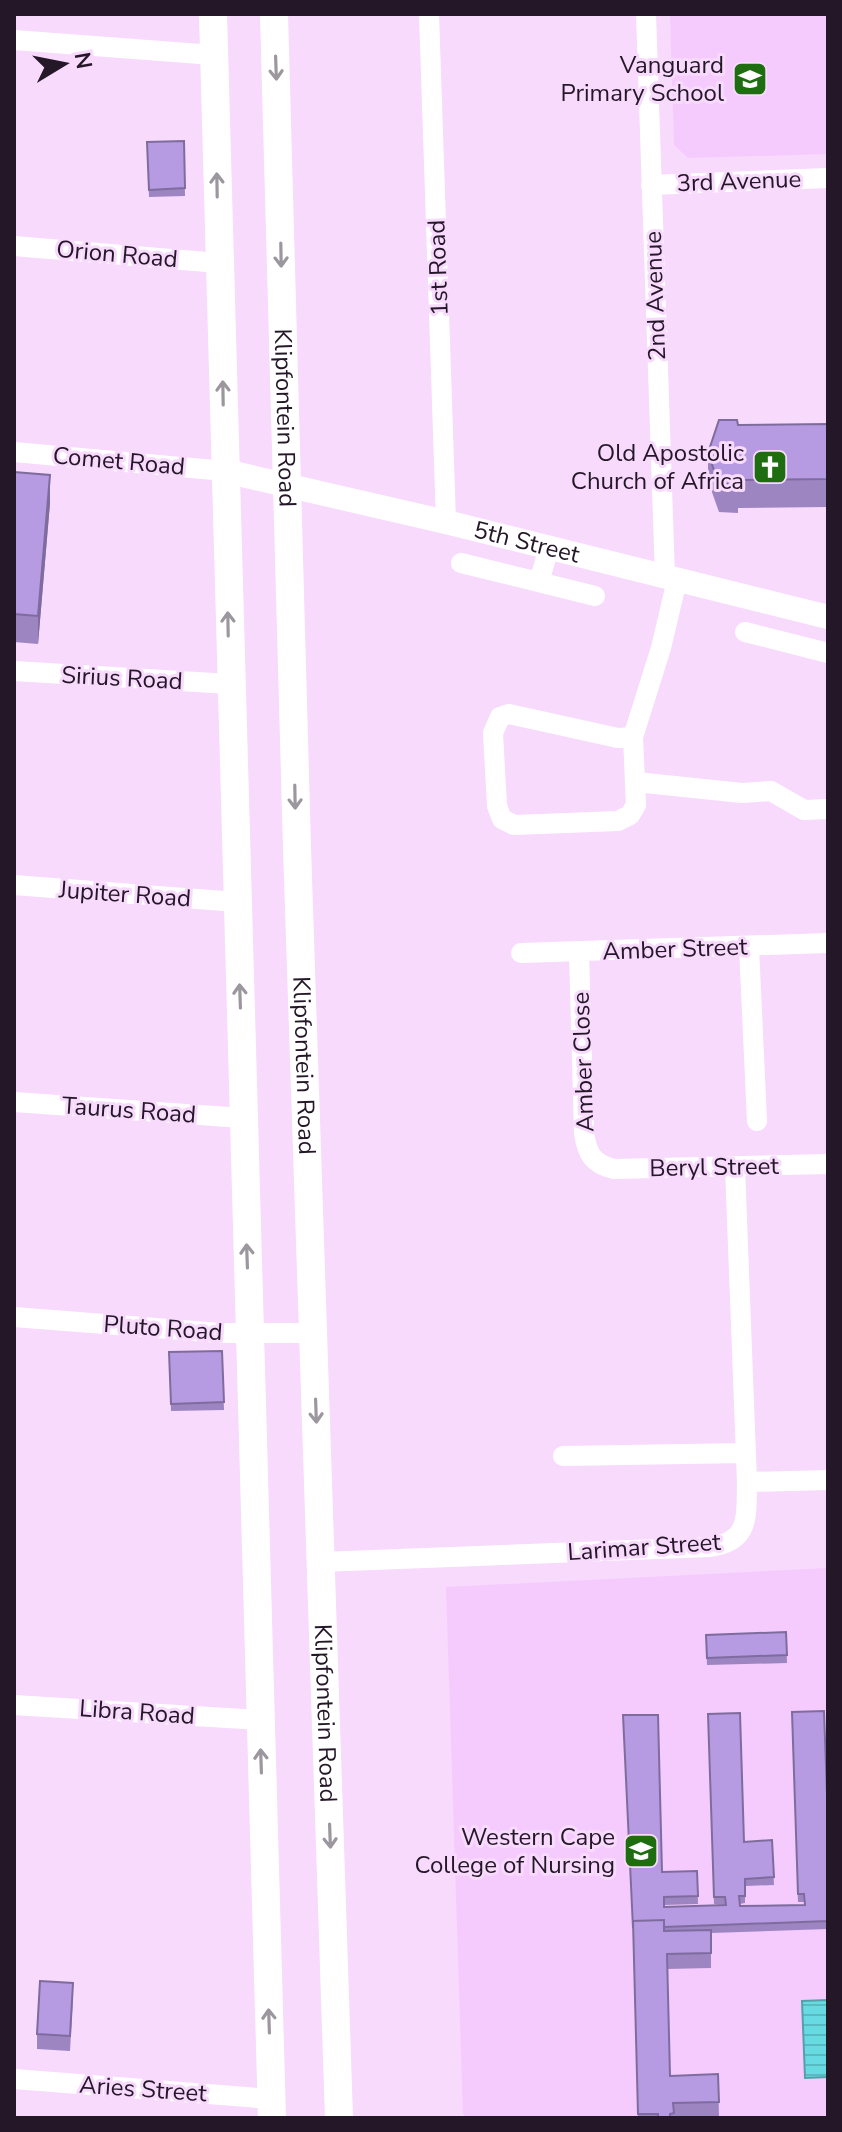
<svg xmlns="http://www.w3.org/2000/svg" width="842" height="2132" font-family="'Nunito Sans',sans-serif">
<defs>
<pattern id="water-rules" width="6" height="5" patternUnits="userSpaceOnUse" patternTransform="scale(2)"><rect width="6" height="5" fill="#68dae1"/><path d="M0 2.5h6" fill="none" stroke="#5abac1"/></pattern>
</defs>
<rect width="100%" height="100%" fill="#f8dafd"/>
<!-- built -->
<path fill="#f5cbfd" d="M670,14H828V154L688,158L674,145Z
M828,1568V2118H467L463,2114L446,1587Z"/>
<!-- water -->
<path fill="url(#water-rules)" stroke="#54a0a9" stroke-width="2" d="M828,2000V2077L805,2078L802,2001Z"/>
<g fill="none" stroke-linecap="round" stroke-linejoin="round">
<!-- minor -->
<path stroke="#fff" stroke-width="20" d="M429,14L446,522
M646,14L665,577
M14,40L214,55
M651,185L828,178
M14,246L219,263
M14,452L225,471
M461,563L595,596
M539,582L549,548
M745,632L828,653
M14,671L230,684
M633,737L618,738L518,716L509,714L500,717L493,733L497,806L502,819L514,825L618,821L630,815L636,805L633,737L661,648L677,580
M636,782L742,793L771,791L804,810L828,809
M14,885L237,902
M749,947L757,1121
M579,952L584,1133C587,1154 593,1164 614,1169L828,1164
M521,953L828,943
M14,1102L243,1118
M14,1317L220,1333H312
M563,1456L745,1453
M747,1482L828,1480
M321,1562L709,1547C751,1542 746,1516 747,1482L735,1167
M14,1705L260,1720
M14,2079L271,2099"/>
<!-- tertiary -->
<path stroke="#fff" stroke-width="24" id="s1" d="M225,471L446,522L828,617"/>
<!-- secondary -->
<g stroke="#fff" stroke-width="28">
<path d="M213,14L272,2118"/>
<path id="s2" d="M274,14L297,848L339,2118"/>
</g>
</g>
<!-- wall -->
<path fill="#9d85c2" d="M184,141L185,196L149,197L147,142Z
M828,424V507L738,508V513L719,512L708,481V453L738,425Z
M14,472L50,503L38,644L14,642Z
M222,1351L224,1410L171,1411L169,1352Z
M786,1632L787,1663L707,1665L706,1635Z
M792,1712L828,1822V1929L711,1933V1968L667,1969L670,2076L718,2074L719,2117L638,2118L633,1936L662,1872L697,1871L698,1904L664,1905V1907L725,1905L714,1904L708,1714L744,1842L772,1840L774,1885L745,1886V1903L739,1904L740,1906L804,1905V1902H798Z
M73,1998L70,2051L37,2049V2034Z"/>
<!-- shaded-wall -->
<path fill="#7f6c9e" d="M50,475V503L38,644V616Z"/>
<!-- building -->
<path fill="#b69be2" stroke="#7f6c9e" stroke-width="2" d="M184,141L185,188L149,190L147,142Z
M719,420H737L738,425L828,424V479L738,480V484H719L708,453Z
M14,472L50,475L38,616L14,614Z
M222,1351L224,1402L171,1404L169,1352Z
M786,1632L787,1655L707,1658L706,1635Z
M824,1711L828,1822V1921L664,1927V1920L633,1921V1928L623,1715H658L662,1872L697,1871L698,1896L664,1897V1907L726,1905L725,1897H714L708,1714L740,1713L744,1842L772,1840L774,1877L745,1879V1896H739L740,1906L805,1905L804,1894H798L792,1712Z
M664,1920V1931L711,1930V1953L667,1954L670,2076L718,2074L719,2102L673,2103L674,2113L670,2114V2118H658V2114H638L633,1921Z
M40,1981L73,1983L70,2036L37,2034Z"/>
<!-- one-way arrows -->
<defs><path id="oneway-shaft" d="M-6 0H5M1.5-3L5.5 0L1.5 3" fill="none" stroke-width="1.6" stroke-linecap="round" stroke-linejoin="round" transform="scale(2)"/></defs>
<g stroke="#9c979e">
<use href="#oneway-shaft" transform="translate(276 68) rotate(88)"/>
<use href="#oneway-shaft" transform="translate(217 185) rotate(-91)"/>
<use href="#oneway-shaft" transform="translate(281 255) rotate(89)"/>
<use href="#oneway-shaft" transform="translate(223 393) rotate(-91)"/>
<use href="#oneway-shaft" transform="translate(228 624) rotate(-91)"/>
<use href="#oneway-shaft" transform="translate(295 797) rotate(89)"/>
<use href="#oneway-shaft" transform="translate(240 996) rotate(-92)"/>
<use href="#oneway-shaft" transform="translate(247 1256) rotate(-92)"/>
<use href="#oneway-shaft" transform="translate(316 1411) rotate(88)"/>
<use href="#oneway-shaft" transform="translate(261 1761) rotate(-92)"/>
<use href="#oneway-shaft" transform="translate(330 1836) rotate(88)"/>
<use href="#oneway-shaft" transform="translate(269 2021) rotate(-92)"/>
</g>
<!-- icons -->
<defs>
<g id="school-square" transform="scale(1.8)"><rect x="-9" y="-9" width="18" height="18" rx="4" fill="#1f6d11" stroke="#f8dafd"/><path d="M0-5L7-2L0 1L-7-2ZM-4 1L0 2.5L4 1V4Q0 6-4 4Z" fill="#fff"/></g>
<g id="church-square" transform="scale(1.8)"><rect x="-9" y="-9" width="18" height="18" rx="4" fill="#1f6d11" stroke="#f8dafd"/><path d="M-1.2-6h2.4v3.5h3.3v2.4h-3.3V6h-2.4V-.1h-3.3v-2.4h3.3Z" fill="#fff"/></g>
<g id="university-square" transform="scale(1.8)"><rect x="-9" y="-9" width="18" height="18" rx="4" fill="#1f6d11" stroke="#f8dafd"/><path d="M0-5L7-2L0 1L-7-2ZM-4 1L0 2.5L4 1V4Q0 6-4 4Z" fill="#fff"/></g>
</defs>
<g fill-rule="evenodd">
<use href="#school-square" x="750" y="79"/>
<use href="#church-square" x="770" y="467"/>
<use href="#university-square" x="641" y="1851"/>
</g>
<g text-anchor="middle" stroke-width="6" stroke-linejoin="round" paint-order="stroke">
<!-- poi labels -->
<g font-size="24" fill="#241727" stroke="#f8dafd" text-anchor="end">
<text x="724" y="73">Vanguard<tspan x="724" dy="28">Primary School</tspan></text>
<text x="744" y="461">Old Apostolic<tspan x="744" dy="28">Church of Africa</tspan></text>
<text x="615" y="1845">Western Cape<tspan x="615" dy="28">College of Nursing</tspan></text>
</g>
<!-- street labels -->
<g font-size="24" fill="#241727" stroke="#f8dafd">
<text transform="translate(739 181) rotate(-2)" y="8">3rd Avenue</text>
<text transform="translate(117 254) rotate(5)" y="8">Orion Road</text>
<text transform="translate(438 268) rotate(-92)" y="8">1st Road</text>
<text transform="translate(655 296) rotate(-92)" y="8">2nd Avenue</text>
<text dy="8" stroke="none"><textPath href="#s2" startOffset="404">Klipfontein Road</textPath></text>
<text transform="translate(119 461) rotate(5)" y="8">Comet Road</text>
<text dy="8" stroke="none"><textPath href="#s1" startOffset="310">5th Street</textPath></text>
<text transform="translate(122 678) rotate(3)" y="8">Sirius Road</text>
<text transform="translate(125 894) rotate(4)" y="8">Jupiter Road</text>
<text transform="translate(675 949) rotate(-2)" y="8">Amber Street</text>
<text transform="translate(583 1062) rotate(-92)" y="8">Amber Close</text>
<text dy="8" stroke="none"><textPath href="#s2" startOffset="1052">Klipfontein Road</textPath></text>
<text transform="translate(129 1110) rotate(4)" y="8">Taurus Road</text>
<text transform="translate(714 1167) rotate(-1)" y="8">Beryl Street</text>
<text transform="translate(163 1328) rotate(4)" y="8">Pluto Road</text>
<text transform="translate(644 1547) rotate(-4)" y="8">Larimar Street</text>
<text transform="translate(137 1712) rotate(4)" y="8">Libra Road</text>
<text dy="8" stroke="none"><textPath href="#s2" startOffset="1700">Klipfontein Road</textPath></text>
<text transform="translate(143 2089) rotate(4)" y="8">Aries Street</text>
</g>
</g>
<!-- border -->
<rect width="842" height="2132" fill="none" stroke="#241727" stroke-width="32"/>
<!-- north arrow -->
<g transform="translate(64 64) rotate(80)" stroke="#f8dafd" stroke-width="6" paint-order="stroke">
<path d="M0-6L14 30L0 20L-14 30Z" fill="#241727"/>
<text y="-12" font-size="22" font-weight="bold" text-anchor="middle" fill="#241727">N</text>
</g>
</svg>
